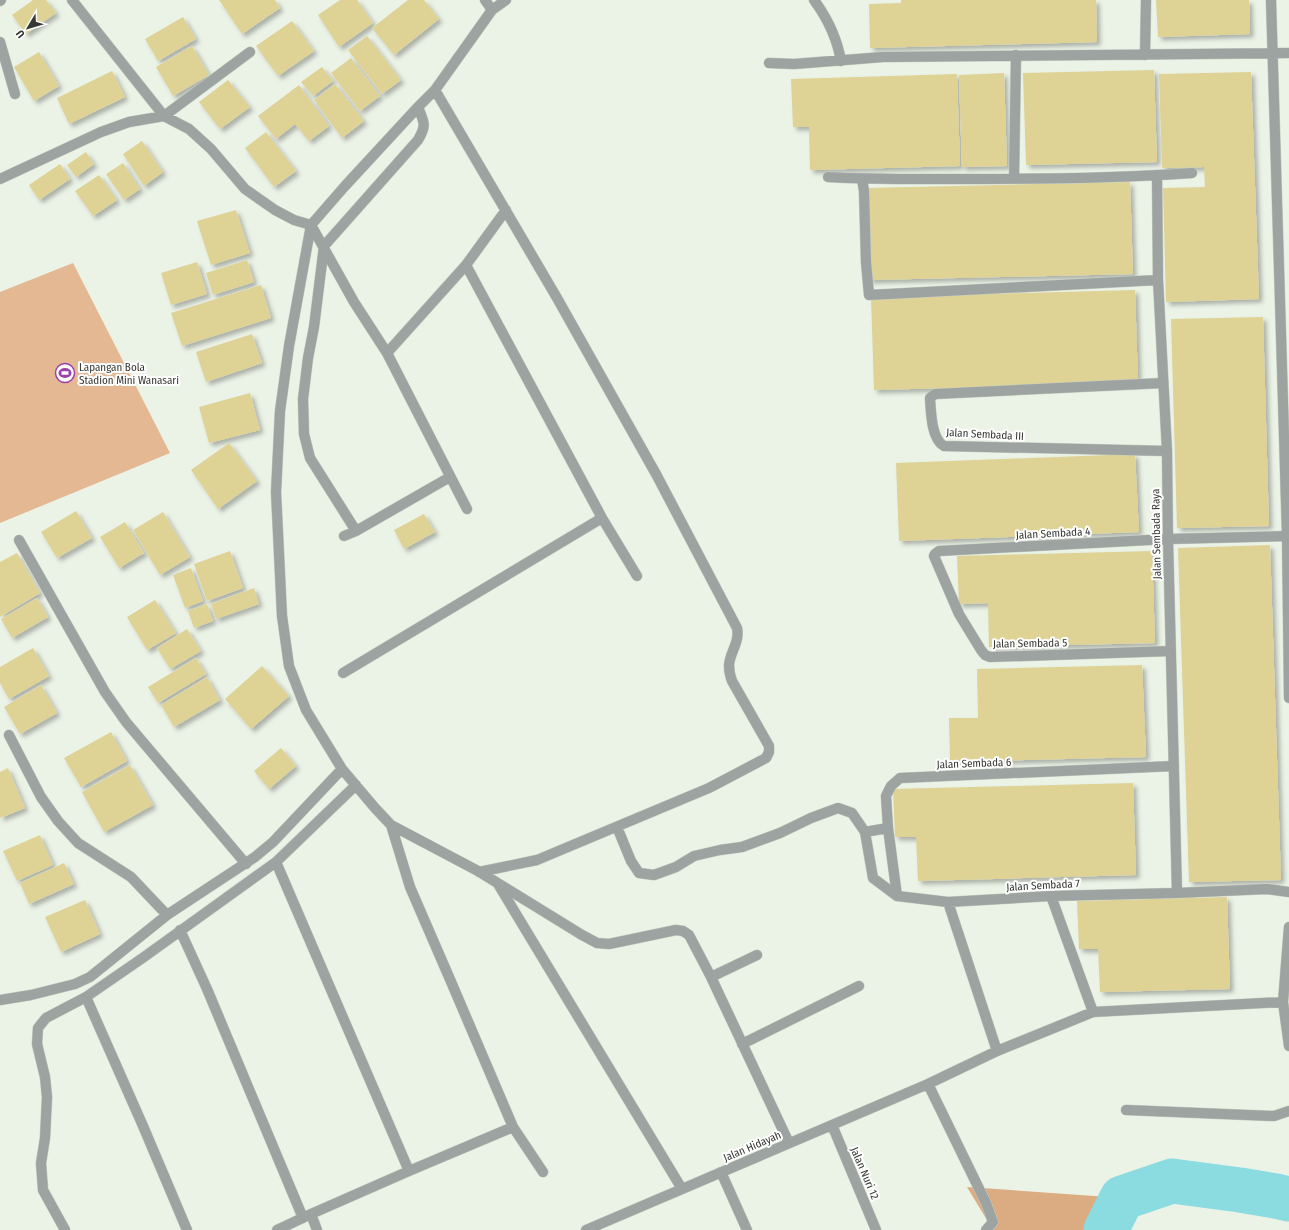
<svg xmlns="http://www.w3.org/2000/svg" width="1289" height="1230" font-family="'Fira Sans Condensed',sans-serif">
<defs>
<filter id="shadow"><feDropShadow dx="3.5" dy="3.5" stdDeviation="2" flood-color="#0004"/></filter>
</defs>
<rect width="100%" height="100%" fill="#ebf2e6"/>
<!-- green -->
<path fill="#e3b893" d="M73,263L170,453L0,523V292Z"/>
<!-- forest -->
<path fill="#dbac82" d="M967,1187L1122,1198L1106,1230H993Z"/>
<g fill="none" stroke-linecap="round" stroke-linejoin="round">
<!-- river -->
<path stroke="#8bdce0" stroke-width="45" d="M1106,1230L1122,1198L1172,1181L1240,1190L1276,1196L1289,1199"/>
</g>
<!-- building -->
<path fill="#dfd295" filter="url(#shadow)" d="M33,0H46L56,13L26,34L12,15Z
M219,0H275L280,8L242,34Z
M340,0H357L373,23L339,47L318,15Z
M408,0H424L439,19L394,55L372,28Z
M901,0H1096L1097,42L870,48L869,4L901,3Z
M1156,0H1249L1250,34L1158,37Z
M183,17L196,39L158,61L145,39Z
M292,21L314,51L278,76L256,46Z
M367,36L401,80L382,94L348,50Z
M192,46L209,75L173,96L156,67Z
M39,52L59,86L34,101L14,67Z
M351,58L380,96L360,111L331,73Z
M322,67L333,81L313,96L301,82Z
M1154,70L1157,162L1026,165L1023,73Z
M112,71L125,97L69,124L57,98Z
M1251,72L1259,299L1166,302L1163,188L1205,187L1204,167L1162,168L1159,74Z
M1004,73L1007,166L962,167L959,75Z
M957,74L960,166L810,170L809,127H793L791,79Z
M228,80L250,107L220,129L199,102Z
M335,84L364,121L342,138L314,100Z
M299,85L329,126L309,141L295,124L276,139L258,116Z
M266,132L296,171L274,187L245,148Z
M142,141L163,172L144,186L123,154Z
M86,152L94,164L76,177L67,165Z
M123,163L140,189L124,200L106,174Z
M60,164L70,179L39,200L29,185Z
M99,175L117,200L93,216L75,191Z
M1130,182L1133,274L869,280L866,188Z
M236,210L250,253L211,265L197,221Z
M247,260L254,282L213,295L206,273Z
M197,262L207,294L171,305L161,273Z
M261,285L271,318L182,346L171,313Z
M1135,290L1138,383L874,390L871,297Z
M1263,317L1269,526L1177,528L1171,319Z
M252,334L262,363L206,382L196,352Z
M250,393L260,430L209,443L199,407Z
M229,443L257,481L218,509L191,470Z
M1135,454L1139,532L899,541L896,463Z
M76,511L92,538L57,558L41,532Z
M163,512L190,557L160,575L133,530Z
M424,514L435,532L404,549L394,530Z
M125,522L144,553L119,568L100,537Z
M1270,545L1281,880L1189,882L1178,548Z
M230,551L243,588L207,601L194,564Z
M1152,551L1155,643L989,647L988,603L959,604L957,556Z
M17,553L40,593L0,617V562Z
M191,568L203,601L185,608L173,575Z
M254,588L259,604L216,619L211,604Z
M37,598L48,617L12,638L1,619Z
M155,600L176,633L147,650L127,617Z
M207,604L213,621L194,628L188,611Z
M187,629L201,651L170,669L157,648Z
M33,648L49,676L9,699L0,683V667Z
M196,658L206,674L158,703L148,687Z
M1142,665L1146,757L950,762L949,718H978L977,669Z
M262,666L289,696L251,729L225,699Z
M207,677L220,700L174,727L161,705Z
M41,685L57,713L20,734L4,707Z
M111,732L127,761L81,787L64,758Z
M281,748L296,766L269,789L254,771Z
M130,765L153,805L104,832L82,792Z
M8,768L25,808L0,818V772Z
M1133,783L1136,875L918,881L916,837H895L893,789Z
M40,835L53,865L17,881L3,851Z
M64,863L74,884L29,904L20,883Z
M1227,897L1230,989L1100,992L1098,949H1079L1077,901Z
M85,900L100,934L61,952L45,917Z"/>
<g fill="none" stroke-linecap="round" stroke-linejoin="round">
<!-- minor casing -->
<g stroke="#c7cdc2" stroke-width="11">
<path id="minor" d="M72,0L164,116L250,52
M485,0L492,10
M506,0L492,10L435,90L418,107L345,186L311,225L289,346L280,411L276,492L282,616L289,666L306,710L342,769L375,808L391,825L478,871L582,935L597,943L609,944L676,930L683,931L689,935L711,977L789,1143
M814,0C828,19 837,38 841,61
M1271,0L1287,536L1289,698
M0,1L1,0
M0,42L15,94
M1145,55L1146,0
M769,63L794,64L883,57L1289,53
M435,90L557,298L656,474L737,628C740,642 730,652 729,665C729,670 730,676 732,681L769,746V752L766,758L709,788L537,860L479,872
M1157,175L1158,280L1167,451L1168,539L1177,893
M828,177C878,180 927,179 977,179C1048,179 1120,178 1192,173
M0,179L101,132L129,122L164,116L189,129L211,149L245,189L275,210L294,220L311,225L354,302L387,353L467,509
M862,179L864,191L866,262L869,295L1158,280
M1014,179L1016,55
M466,265L602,518L637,576
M387,353L466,265L506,210
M1163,383L935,394L930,398C931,411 931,439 944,446L1167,451
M356,531L310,458L304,434L303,399L308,358L314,327L324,246L418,140C427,125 424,122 418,107
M344,536L356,531L450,477
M19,540L105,692L126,722L246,864
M1171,651L990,657L985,655L981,650L959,614L934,556L935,554L939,551L1168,539L1289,536
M343,673L602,518
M9,735L41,797L58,821L78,843L131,877L167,915
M391,825L410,887L452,984L513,1127L543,1172
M617,827L631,861L639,873L654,875L676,867L694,856L720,850L742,847L780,833L811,818L838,808L852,813L865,832L888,828
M865,832L873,878L897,896L948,902L1051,896L1177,893L1267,889L1289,892
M276,862L409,1171
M498,884L682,1189
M897,896L888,828L886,796L891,786L900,778L1174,766
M1051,896L1093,1012
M948,902L997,1051
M1289,927L1283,1002L1289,1046
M180,930L207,989L303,1218
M711,977L757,955
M86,997L143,1126L187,1230
M0,1000L31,995L75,984L90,977L167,915L255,857L273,842L342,769
M742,1044L859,986
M928,1084L986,1203L993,1222L986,1230
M1126,1110L1274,1116L1289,1111
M832,1125L876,1230
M721,1172L747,1230
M311,1214L317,1230
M65,1230L43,1190L41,1163L45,1138L47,1097L45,1077L37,1044L38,1028L46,1018L86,997L144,957L276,862L356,785
M277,1230L311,1214L409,1171L513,1127
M586,1230L928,1084L997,1051L1093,1012L1283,1002"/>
</g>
<!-- minor -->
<use href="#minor" stroke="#9da3a0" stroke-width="10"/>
</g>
<!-- icons -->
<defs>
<g id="stadium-ring" transform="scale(1)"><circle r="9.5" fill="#fff" stroke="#9a41ac" stroke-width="1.5"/><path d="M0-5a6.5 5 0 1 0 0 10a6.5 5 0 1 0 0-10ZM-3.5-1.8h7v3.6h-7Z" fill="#9a41ac"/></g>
</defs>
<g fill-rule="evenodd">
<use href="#stadium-ring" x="65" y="373"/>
</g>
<g text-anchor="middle" stroke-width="4" stroke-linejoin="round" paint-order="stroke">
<!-- poi labels -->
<g font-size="11" fill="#353833" stroke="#fff" text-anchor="start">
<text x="79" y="371">Lapangan Bola<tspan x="79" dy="13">Stadion Mini Wanasari</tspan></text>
</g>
<!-- street labels -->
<g font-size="11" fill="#353833" stroke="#fff">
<text transform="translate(985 434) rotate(3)" y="4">Jalan Sembada III</text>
<text transform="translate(1053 533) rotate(-3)" y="4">Jalan Sembada 4</text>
<text transform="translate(1156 534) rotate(-91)" y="4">Jalan Sembada Raya</text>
<text transform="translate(1030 643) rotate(-1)" y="4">Jalan Sembada 5</text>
<text transform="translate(974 763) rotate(-2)" y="4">Jalan Sembada 6</text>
<text transform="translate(1043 885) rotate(-3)" y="4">Jalan Sembada 7</text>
<text transform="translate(752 1146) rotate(-23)" y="4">Jalan Hidayah</text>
<text transform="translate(865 1173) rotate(67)" y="4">Jalan Nuri 12</text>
</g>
</g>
<!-- north arrow -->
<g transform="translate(28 28) rotate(232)" stroke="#ffffff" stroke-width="3" paint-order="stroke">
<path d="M0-3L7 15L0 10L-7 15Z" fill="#353833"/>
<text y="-6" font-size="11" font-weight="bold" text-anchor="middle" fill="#353833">U</text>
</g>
</svg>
